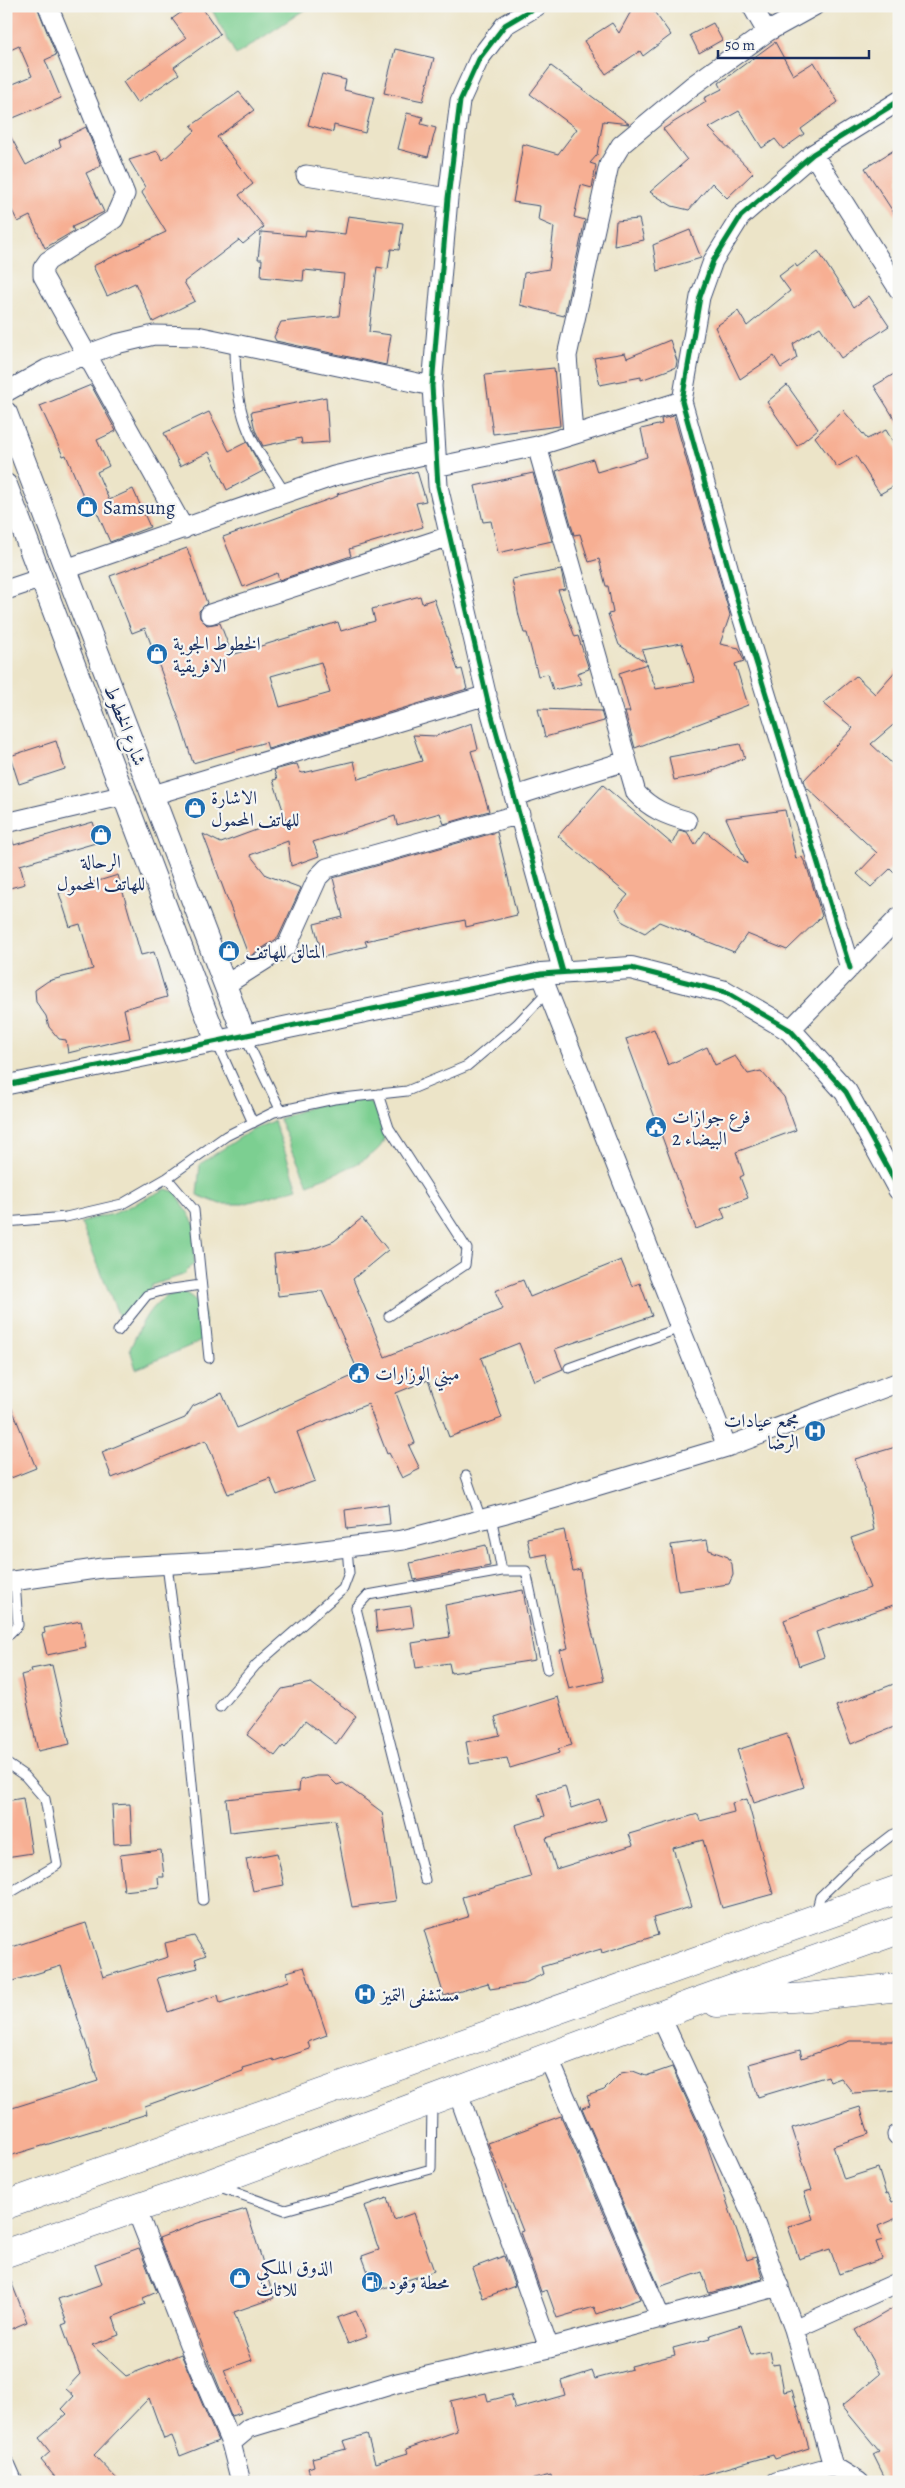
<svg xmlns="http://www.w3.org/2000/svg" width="905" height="2488" font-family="Alegreya,Amiri,serif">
<rect width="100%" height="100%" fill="#f6f6f2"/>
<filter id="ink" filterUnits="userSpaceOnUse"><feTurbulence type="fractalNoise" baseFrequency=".02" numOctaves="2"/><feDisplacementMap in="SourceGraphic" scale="10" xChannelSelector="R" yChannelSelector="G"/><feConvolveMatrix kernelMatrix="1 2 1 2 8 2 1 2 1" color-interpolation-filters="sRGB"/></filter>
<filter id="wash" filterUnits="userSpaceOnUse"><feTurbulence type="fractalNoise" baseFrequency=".0096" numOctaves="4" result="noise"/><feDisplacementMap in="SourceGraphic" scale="20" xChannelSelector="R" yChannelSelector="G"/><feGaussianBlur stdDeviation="1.12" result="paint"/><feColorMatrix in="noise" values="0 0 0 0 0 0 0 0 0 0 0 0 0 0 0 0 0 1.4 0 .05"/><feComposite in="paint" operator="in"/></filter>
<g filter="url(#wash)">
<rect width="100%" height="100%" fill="#ece4c8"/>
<!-- green -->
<path fill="#7ccf91" stroke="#4c7f78" d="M210,6H310L236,55Z
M360,1098L382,1110C384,1120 386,1132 383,1142C375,1161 327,1176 308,1184L279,1119L312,1106Z
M274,1121L298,1188L243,1204H220L197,1195L200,1164L250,1131Z
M166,1189L176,1192L195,1225L194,1264L183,1275L152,1285L139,1306L127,1318L120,1319L81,1223L89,1219L113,1214Z
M184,1292C207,1306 205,1313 206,1339L136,1369L130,1349C142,1323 152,1294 184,1292Z"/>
<g id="blocks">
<!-- building -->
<path fill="#f7af93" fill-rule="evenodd" d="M6,6H37L56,55L45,60L61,98L6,121V87L32,76L19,46L6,52Z
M190,6H201L220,34L174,67L179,74L137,103L123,82L186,38L172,19Z
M641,6H650L671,35L643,56L640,51L606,74L584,41L612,23L619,33L630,13Z
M713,23L722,40L699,53L690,35Z
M775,42L793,75L814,62L838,102L801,129L804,134L783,149L775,139L762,148L739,111L709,128L753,173L727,198L712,183L689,210L672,206L650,192L687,160L663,129L706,102L704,98L722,89L719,83Z
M395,49L434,58L423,101L384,93Z
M551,66L629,124L603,121L597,155L590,163L596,165L592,188L581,185L574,217L585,220L564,316L520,305L524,273L549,269L554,227L538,220L540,206L513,202L523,144L558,154L577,129L530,94Z
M322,74L346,80L344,90L374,97L365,133L334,125L333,132L308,125Z
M239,92L254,110L217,137L253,184L239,195L264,227L243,244L239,240L184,282L195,301L153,322L135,283L107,296L93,266L166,232L142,193L145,187L129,160L157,151L163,160L195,131L191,126Z
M407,113L423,117L421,124L436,128L428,157L398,149Z
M86,127L101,166L86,173L104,212L72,227L74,231L45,248L30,216L18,222L6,199V128L26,165L61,146L59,140Z
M899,147V221L865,168Z
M348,216L403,223L399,250L391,249L388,269L377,267L369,332L391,335L386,365L276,341L274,337L281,322L339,316L344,274L304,270L303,281L261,277L262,259H258L261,232L305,236L306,230L345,234Z
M639,219L644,240L614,246L616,221Z
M690,230L701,258L657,271L653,245Z
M818,251L854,307L869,296L889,326L841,358L820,327L793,344L797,358L781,368L774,356L740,379L715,327L738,311L747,326L790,291L779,276L795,264L797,267Z
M670,340L677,361L676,367L641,380V377L600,385L594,358L625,353L627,358Z
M554,368L560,426L493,434L485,375Z
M899,371V426L874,386Z
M91,385L116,431L97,440L109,466L97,472L109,500L133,489L150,527L110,542L90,496L84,498L66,455L63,456L40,406Z
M787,385L818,429L797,446L767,402Z
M326,397L329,442L302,444L301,438L263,446L255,430L251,412Z
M843,410L867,439L886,430L899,452V483L880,494L856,456L837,467L815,437Z
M209,412L229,451L247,442L263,471L227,490L209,452L180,466L164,433Z
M674,416L730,615L720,644L739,648L744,661L735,664L748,705L635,748L625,712H630L619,673L647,664L656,689L695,682L682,643L642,650L646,662L619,645L608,614L613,613L608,586H606L599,559L589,562L580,534L574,535L556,471L593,459L597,472L647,457L641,429L662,424L661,419Z
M417,471L426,501L416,503L423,527L349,549L351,556L279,580L277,573L243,587L223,537L338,496L337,494Z
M533,473L552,541L498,553L491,521L483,522L475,486Z
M187,548L207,603L199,611L200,618L207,625L220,623L232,655L338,622L341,631L375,621L372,609L420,596L422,603L434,599L458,670L462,669L467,689L268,749L266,742L193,763L180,722L145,628L132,633L110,576ZM321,662L330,693L280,707L271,676Z
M561,570L565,589L558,590L575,637L578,636L589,669L577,673L582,684L553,690L548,674L538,676L527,633H524L519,616L512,579Z
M899,667V720L871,744L899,770V878L890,869L871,887L857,874L877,853L806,787L804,780L853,728L823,703L856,676L875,694Z
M538,709L601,711L604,721L545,737Z
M472,723L478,749L471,751L489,811L444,824L440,813L397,825L395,816L313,842L319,856L291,866L288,841L250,855L266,875L301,888L278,938L249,957L203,834L221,843L286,819L273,780L277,779L274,770L297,764L300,772L303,773L354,761L358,779L422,761L413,735L436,736Z
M56,741L65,769L19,784L10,756Z
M740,744L745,758L703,775L674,780L669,757Z
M603,785L672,844L679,830L687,832L695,845L705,831L747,864L726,818L785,810L796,859L802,857L807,867L822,916L787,950L747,934L734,952L659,922L645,933L623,922L616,909L628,895L558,836Z
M93,822L99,842L20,865L25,884L6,889V835H11L14,845Z
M497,832L517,915L466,927L465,920L365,941L367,946L323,957L314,924L343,917L333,878Z
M118,875L141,955L154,952L167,997L124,1009L130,1038L68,1053L66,1040L59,1039L49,1027L46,1016L36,1002L35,990L48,981L93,969L80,924L70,927L59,893Z
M654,1029L668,1065L707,1047L715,1065L735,1056L748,1074L761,1071L784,1097L796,1130L736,1152L744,1175L740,1177L748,1198L721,1208L725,1218L696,1229L626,1039Z
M362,1218L388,1250L353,1279L385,1357L503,1309L495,1291L523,1280L530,1297L621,1260L632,1286L640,1283L652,1316L555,1349L563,1369L534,1381L519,1343L481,1358L502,1418L449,1437L428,1380L396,1393L415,1443L409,1446L420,1469L402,1478L389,1453L387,1454L368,1404L297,1432L315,1481L277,1495L270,1478L228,1494L206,1440L112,1478L102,1452L185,1418L193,1406L222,1393L237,1428L359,1373L322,1291L278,1296L274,1254L310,1250L334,1241Z
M6,1394L36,1468L6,1480Z
M899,1446V1572L894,1574L899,1588V1603L816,1632L824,1657L799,1666L784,1620L870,1588L851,1538L874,1530L868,1502L855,1459Z
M388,1504L390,1524L347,1529L345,1510Z
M564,1530L573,1571L580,1569L583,1594L604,1681L569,1689L560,1650L568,1648L547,1554L531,1557L527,1538Z
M707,1540L709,1550L728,1557L732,1564L733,1575L729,1584L678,1591L671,1545Z
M486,1545L490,1566L414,1580L410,1563Z
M523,1590L535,1660L451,1673L449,1663L416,1668L412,1643L450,1637L445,1605Z
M411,1606L414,1627L377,1632L375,1611Z
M81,1621L86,1647L47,1655L42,1634L45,1633L44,1628Z
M52,1665L70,1744L38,1751L21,1675L32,1672L31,1669Z
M899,1682V1725L851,1744L836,1706Z
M311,1683L356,1716L336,1744L305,1721L285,1748L283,1746L275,1756L247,1735L282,1689Z
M558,1697L572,1745L558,1749L559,1753L510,1768L507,1758L470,1764L466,1742L500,1735L495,1717Z
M787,1734L804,1787L754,1803L737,1750Z
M316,1776H328L337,1785L343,1783L382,1812L396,1901L352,1907L335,1820L230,1832L226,1799L299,1791L300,1780Z
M565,1786L571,1808L599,1799L606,1820L546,1838L556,1869L633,1845L629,1834L698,1814L700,1821L734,1812L732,1803L747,1799L773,1894L722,1908L703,1840L673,1848L691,1907L653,1918L658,1935L602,1953L601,1949L541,1967L543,1974L523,1984L490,1989L488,1983L444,1996L424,1930L468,1917L462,1897L531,1877L515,1825L545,1816L538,1794Z
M23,1798L32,1853L6,1857V1801Z
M130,1804L132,1843L114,1844L112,1805Z
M161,1850L164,1877H158L159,1887L124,1891L120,1855Z
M277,1853L284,1885L253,1891L246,1859Z
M86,1923L103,1977L168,1957L165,1943L194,1936L206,1955L195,1959L198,1968L157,1978L168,2012L218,1995L220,2003L289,1981L287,1972L304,1967L327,2035L308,2042L310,2049L274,2061L273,2059L242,2068L243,2071L145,2106L147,2114L6,2157V2110L98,2081L61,1966L6,1983V1949Z
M850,2041H899V2090L853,2093L841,2078L830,2082L828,2076L758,2097L749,2064L800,2050L802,2058Z
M672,2067L706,2142L747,2260L756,2257L763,2279L709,2293L702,2272L659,2287L582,2108L590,2105L587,2096L604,2090L621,2073L633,2071L646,2076Z
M860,2107L869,2134L833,2146L844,2179L878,2168L886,2194L888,2193L892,2202L899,2200V2217L878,2226L883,2240L876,2242L882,2259L839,2274L830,2249L799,2259L788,2227L813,2219L804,2192L812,2190L792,2128Z
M561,2116L640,2299L597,2314L594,2307L557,2318L547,2290L541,2292L520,2232L523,2231L488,2143Z
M387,2198L394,2220L414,2213L434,2271L375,2291L362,2256L379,2250L364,2206Z
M246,2209L274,2298L234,2312L252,2360L224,2370L241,2413L231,2416L159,2238L198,2223Z
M139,2248L157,2292L143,2298L145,2304L113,2317L119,2335L92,2345L126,2376L181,2354L218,2441L180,2456L172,2436L164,2439L149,2398L94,2455L120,2482H59L41,2460L50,2452L39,2438L67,2414L62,2409L74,2396L66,2389L80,2374L62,2325L67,2323L58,2299L102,2284L95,2264Z
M504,2256L515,2286L483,2298L472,2268Z
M7,2271L27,2322L6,2331V2272Z
M899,2305V2482H887L873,2454L879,2451L842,2406L880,2374L855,2330Z
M356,2311L367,2337L348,2344L337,2318Z
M741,2325L751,2355L770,2351L773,2365L779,2364L784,2392L792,2390L809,2448L775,2459L773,2455L677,2482H552L551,2475L521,2482H392L390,2477L372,2482H312L308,2468L314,2466L312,2458L346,2449L343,2441L367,2434L375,2463L408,2453L406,2449L457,2431L450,2401L486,2393L488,2401L511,2395L515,2409L565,2395L561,2381L592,2371L595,2379L632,2369L631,2366L675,2355L673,2348L711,2338L710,2335Z"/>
</g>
</g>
<g filter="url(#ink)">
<use href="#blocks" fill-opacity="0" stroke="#3a4a6e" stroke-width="1"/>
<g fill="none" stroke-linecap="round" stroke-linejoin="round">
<!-- service casing -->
<g stroke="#3a4a6e" stroke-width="11">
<path id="service" d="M235,344C235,370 237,401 246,425C255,450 272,471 285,493
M245,1037L281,1111
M217,1043L253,1123
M378,1094L389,1128L467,1249L465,1265L389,1316
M167,1178L194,1210L209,1358
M6,1222L66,1217L122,1204L167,1178L226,1136L274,1112L334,1099L407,1091L467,1066L517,1024L547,992
M118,1331L147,1295L165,1290L201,1285
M569,1368L680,1328
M466,1476L481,1519
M167,1565L183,1689L203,1900
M502,1571H526L547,1669
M6,1637L18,1625L15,1581
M220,1707L256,1665L343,1589L349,1573L347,1547
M6,1763L25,1776L45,1799L57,1865L6,1895
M425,1880L356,1608L368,1595L502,1571L491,1516
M816,1913L820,1897L854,1864L892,1835L899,1832
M220,2187L285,2210L431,2169L432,2104"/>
</g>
<!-- minor casing -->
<g stroke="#3a4a6e" stroke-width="21">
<path id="minor" d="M48,6L125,194L114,219L48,261L43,268V276L184,529
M537,6L505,25L479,59L460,101L448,198L432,386L438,486L488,702L563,972
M752,6L767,32
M813,154L899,290
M306,175L448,198
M6,392L47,369L116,344L154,335L197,336L432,386
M573,434L567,356L609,165L621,145L692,86L767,32L814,6
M537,446L636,793C651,809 666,815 687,821
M435,467L537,446L682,401
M66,569L334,476L436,452
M6,590L42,578
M210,614L450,536
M153,795L487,695
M515,796L626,761
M6,823L125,795
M850,968L738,603L682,401L700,297L713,261L741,216L813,154L899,101
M541,974L727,1447
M225,985L287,946L318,877L327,868L520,814
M790,1030L899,917
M6,1085L217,1042
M6,1582L102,1568L244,1560L403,1540L506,1513L727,1447L899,1382
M660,2015L751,2212L794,2329L833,2466
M548,2057L661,2319
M457,2090L549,2348
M897,2135L899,2134
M136,2209L194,2357L231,2443
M794,2329L899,2282
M6,2466L13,2482
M241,2482L231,2443L249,2428L397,2383L549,2348L779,2286
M776,2482L833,2466L859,2482"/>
</g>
<!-- tertiary casing -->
<g stroke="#3a4a6e" stroke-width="24">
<path id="tertiary" d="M6,413L245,1037
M6,485L217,1042L541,974L631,968L725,992L790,1030L846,1092L899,1189"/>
</g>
<!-- trunk casing -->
<g stroke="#3a4a6e" stroke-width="29">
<path id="trunk" d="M717,2003L807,1997L899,1987
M6,2205L899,1889
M6,2253L210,2183L693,2003L899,1930"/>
</g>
<!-- service -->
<use href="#service" stroke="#fff" stroke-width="9"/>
<!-- minor -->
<use href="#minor" stroke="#fff" stroke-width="19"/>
<!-- tertiary -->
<use href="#tertiary" stroke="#fff" stroke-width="22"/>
<!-- trunk -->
<use href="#trunk" stroke="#fff" stroke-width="28"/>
<!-- cycleway casing -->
<g stroke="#f6f6f2" stroke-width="8">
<path id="cycleway" d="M537,6L505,25L479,59L460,101L448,198L432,386L438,486L488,702L563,972
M850,968L738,603L682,401L700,297L713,261L741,216L813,154L899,101
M6,1085L541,974L631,968L725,992L790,1030L846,1092L899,1189"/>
</g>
<!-- cycleway -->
<use href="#cycleway" stroke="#00873e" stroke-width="5"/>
</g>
</g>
<!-- icons -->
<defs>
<g id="shop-disc" transform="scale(1.125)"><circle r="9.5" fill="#1f6fb2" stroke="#f6f6f2"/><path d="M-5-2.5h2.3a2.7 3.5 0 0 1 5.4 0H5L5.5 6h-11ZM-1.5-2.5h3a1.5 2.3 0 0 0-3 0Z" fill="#fff"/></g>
<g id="civic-disc" transform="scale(1.125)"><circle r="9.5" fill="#1f6fb2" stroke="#f6f6f2"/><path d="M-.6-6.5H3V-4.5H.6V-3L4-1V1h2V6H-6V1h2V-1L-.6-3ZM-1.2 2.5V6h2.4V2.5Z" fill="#fff"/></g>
<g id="hospital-disc" transform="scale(1.125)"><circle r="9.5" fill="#1f6fb2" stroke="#f6f6f2"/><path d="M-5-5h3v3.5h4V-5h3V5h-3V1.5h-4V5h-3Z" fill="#fff"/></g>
<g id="fuel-disc" transform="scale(1.125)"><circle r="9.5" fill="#1f6fb2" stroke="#f6f6f2"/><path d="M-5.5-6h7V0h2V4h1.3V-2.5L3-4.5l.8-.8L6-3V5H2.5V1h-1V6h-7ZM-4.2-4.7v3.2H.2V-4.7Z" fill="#fff"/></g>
</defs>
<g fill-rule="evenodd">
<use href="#shop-disc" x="87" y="507"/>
<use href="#shop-disc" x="157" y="654"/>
<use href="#shop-disc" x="195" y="808"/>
<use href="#shop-disc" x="101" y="835"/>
<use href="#shop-disc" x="229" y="951"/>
<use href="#civic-disc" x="656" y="1127"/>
<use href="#civic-disc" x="359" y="1373"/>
<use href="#hospital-disc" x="815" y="1431"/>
<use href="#hospital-disc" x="365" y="1994"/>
<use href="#shop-disc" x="240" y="2278"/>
<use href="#fuel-disc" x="372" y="2282"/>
</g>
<g text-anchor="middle" stroke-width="4.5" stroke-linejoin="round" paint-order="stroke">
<!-- poi labels -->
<g font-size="19" fill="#1b2f5e" stroke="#f6f6f2" text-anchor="start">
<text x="103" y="514">Samsung</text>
<text x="173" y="650">الخطوط الجوية<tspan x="173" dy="22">الافريقية</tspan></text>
<text x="211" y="804">الاشارة<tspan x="211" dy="22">للهاتف المحمول</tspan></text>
<text x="101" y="868" text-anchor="middle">الرحالة<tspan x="101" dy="22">للهاتف المحمول</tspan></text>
<text x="245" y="958">المتالق للهاتف</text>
<text x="672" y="1123">فرع جوازات<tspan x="672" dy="22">البيضاء 2</tspan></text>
<text x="375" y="1380">مبني الوزارات</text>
<text x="799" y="1427" text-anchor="end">مجمع عيادات<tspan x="799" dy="22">الرضا</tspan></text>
<text x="381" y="2001">مستشفى التميز</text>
<text x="256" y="2274">الذوق الملكي<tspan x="256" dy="22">للاثاث</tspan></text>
<text x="388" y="2289">محطة وقود</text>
</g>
<!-- street labels -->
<g font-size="19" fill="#1b2f5e" stroke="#f6f6f2">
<text transform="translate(126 725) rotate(69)" y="7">شارع الخطوط</text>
</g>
</g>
<!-- margin -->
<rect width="905" height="2488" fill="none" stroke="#f6f6f2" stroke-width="25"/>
<!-- scale -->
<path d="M718 50v8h151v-8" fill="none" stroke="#1b2f5e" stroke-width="2.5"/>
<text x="725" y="50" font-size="15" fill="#1b2f5e" stroke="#f6f6f2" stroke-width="4" paint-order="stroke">50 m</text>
</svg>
